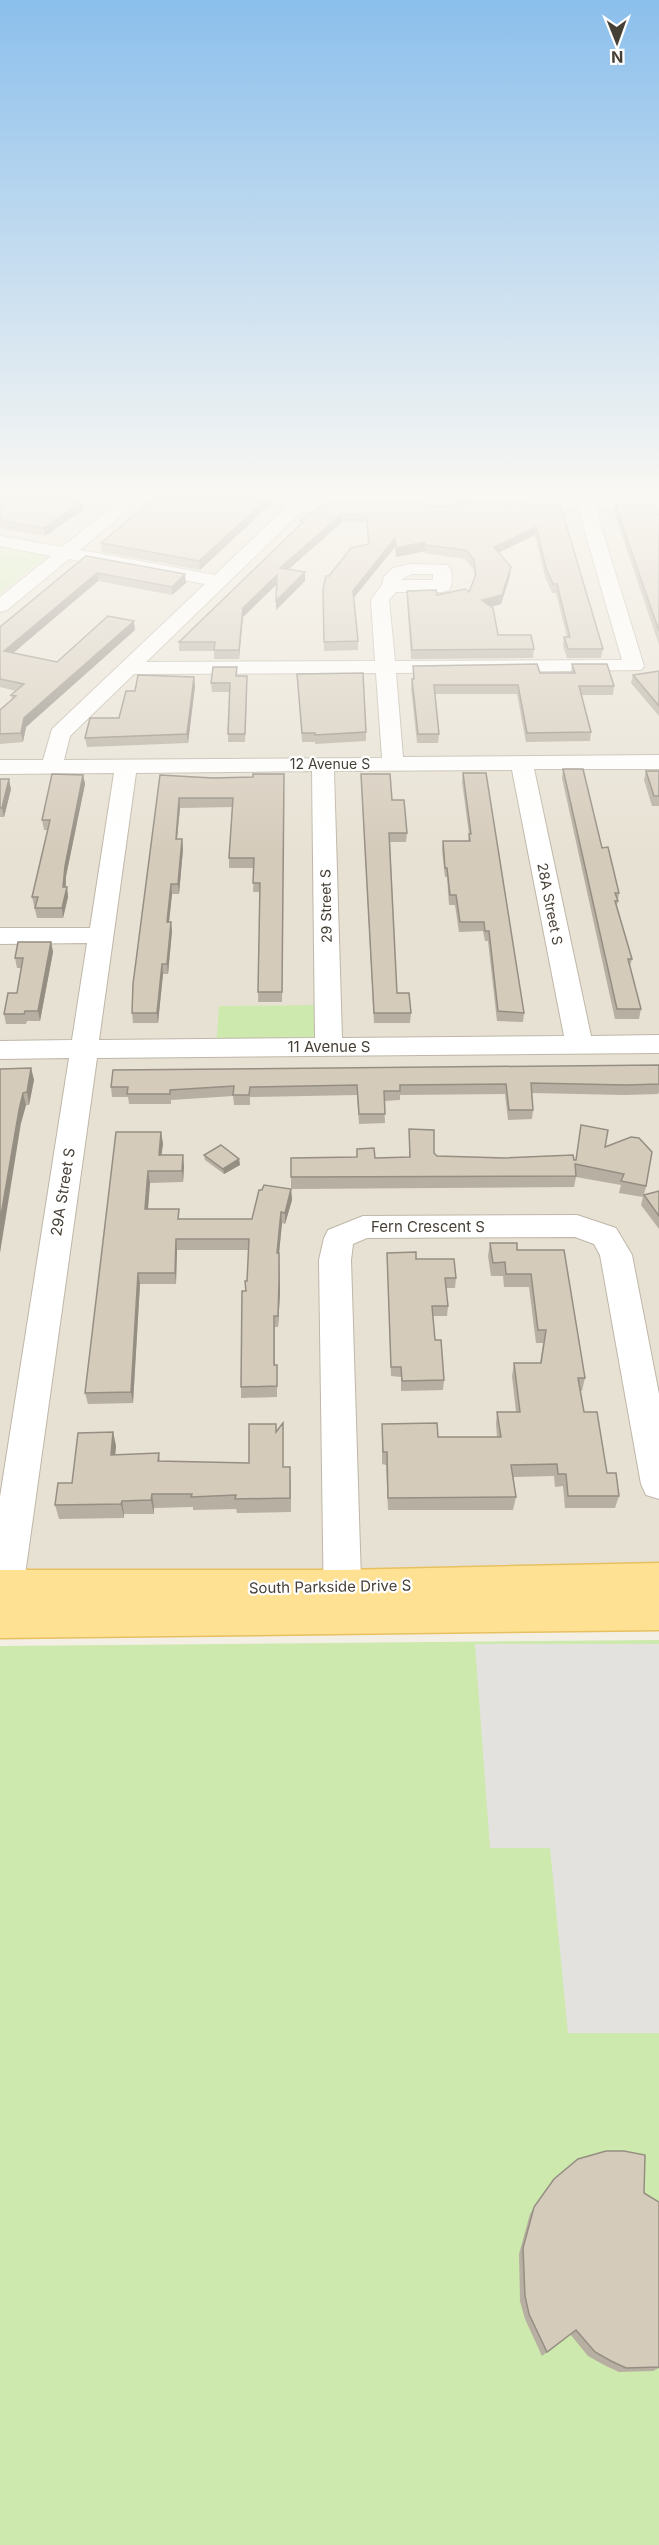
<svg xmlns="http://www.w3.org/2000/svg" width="659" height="2545" font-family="Inter,sans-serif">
<rect width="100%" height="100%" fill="#f3efe5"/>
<!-- residential -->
<path fill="#e7e1d3" d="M0,499H659V1581L0,1588Z"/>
<!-- green -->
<path fill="#cde9ad" d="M0,547L47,556L0,593Z
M328,1005L329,1047L216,1048L219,1006Z
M659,1640V2545H0V1646Z"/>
<!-- parking -->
<path fill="#e4e2de" d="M475,1644H659V2033H568L550,1848H490Z"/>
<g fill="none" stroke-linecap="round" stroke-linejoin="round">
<!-- minor casing -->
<g stroke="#bfb7a8" stroke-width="2">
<path id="minor" d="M123,499H141L80,550L215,575L287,506L307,501L328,499H659V507H595L644,666L641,670L396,673L403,757L659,755V769H534L591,1036L659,1035V1053L97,1058L19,1618L13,1630L0,1635V1497L69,1058L0,1059V1041L72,1040L87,943L0,944V928H90L114,773L0,774V760H43L52,729L205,584L69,559L7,610L0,612V597L51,556L0,546V536L62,547ZM578,508L622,660L395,661L389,600L396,592H442L449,590C453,584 453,571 448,565L411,564L393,568L384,577L382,585L371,600L375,661L146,662L299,514L328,509ZM411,574H433V580H401ZM376,673L382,758L64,760L70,736L134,674ZM512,770L564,1036L342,1038L334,771ZM312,771L315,1038L99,1040L136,773Z
M577,1215L616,1228L632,1255L659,1394V1499L646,1495L641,1484L600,1255L594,1244L575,1237L367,1238L353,1244L351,1260L362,1613L356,1625L343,1630L330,1625L324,1613L319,1260L324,1238L328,1230L363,1216Z"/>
</g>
<!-- major casing -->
<g stroke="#e7c060" stroke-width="3">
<path id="major" d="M659,1563V1630L0,1638V1570H342Z"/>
</g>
<!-- minor -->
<use href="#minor" fill="#fff" fill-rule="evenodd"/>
<!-- major -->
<use href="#major" fill="#ffe193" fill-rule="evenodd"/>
</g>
<!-- wall -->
<path fill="#b7afa1" d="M0,499L82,501L83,510L45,536L0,528Z
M154,499H276L200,570L102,552L101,543Z
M456,502L560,504L603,649L601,658H567L563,646L564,637H567L556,593H552L545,577L535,535L499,553L510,576L501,604L491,607L498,635L534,649L533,658L411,659L407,600V591L437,595L469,592L475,578L473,569L465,559L424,553L425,551L396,557L395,547L353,598L358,641V650L324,651L323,589L329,576L368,544L366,522H342L289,569L305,572V581L276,610V585L243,617L239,659H214V651H179V642L300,525V521L322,506V504L456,506Z
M615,504L659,516V645L614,512Z
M86,556L186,583L172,595L98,581L13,653L57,662L135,630L26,727L23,742L0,744V710L12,700L11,695L16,691L0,687V627Z
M572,664L614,686L613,695H581L591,732L590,741L526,742L517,694H435L439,734L438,743H417L411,688L412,679H413V666L540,673H571Z
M659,671V716L631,683L633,675Z
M297,674L366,732V741L315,744V742H302Z
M238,676L247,684L245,742H228L230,692H212L211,683Z
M194,677L195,686L188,743L87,747L85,738L119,718L135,691Z
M563,769L602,848L619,893L617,906L632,959L630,966L641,1009L639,1019H615L562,778Z
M646,771H659V806H652L644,780Z
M463,773L524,1013L523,1022L497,1021L488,941H485L483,931L459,932L455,905H449L447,877H445L442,850L443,841H468L469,834L462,782Z
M284,774L282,1002H258L260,892H253L254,868H229V858L232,807L180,808L177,839H182L183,849L179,894H172L169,922L172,931L168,974H163L158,1023H133L132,1013L160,775L213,778L253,777Z
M361,774L392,800L407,833L406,842H390L397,993L411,1013L410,1023H374Z
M83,775L85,784L66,876V887H67L68,897L63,918H37L32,897L48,830H44L42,820Z
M0,779L11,789L4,817H0Z
M51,942L53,952L40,1021H27L26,1024H6L4,1014L17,993L21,968H17L15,958Z
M659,1065V1092L658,1094L624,1095L532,1093L533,1110L532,1119L508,1120L505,1094L400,1095V1100L384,1101L385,1123L359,1124L357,1095L250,1097V1105H234L233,1096L171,1100V1104H129L128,1097H112L111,1087Z
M31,1068L34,1080L29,1105H26L21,1123L0,1069Z
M409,1129L437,1156L574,1160L605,1147L646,1186L644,1195L659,1191V1229L641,1205L643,1197L619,1193L621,1185L576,1177L574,1187L291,1189L292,1200L285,1224L282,1223L279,1253L280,1293L278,1327H275V1365H277V1397L241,1398V1387L246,1291L249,1250H177L176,1284H140L133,1403L88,1404L85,1393L116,1132H161L163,1144L161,1155L184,1166L183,1182L150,1183L148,1209L180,1219H252L291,1189V1158L357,1157V1149L375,1158L409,1157Z
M204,1155L239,1159L240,1165L224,1174L205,1160Z
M490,1243L517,1250H564L585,1378L582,1391H580L584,1412L607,1473L619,1496L615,1508H565L563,1486L555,1487L554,1476L513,1477L516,1497L513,1510H388L386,1465L382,1464V1424L438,1437H497L496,1424L497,1412H516L512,1376L514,1363H540L543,1343H536L529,1287H504L503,1276H491L488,1256Z
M387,1253L416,1259L456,1278L455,1288H446L448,1306L447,1316H433L435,1340L444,1380L443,1390L401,1391V1377L391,1376Z
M283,1423V1467L291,1480V1512L237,1513L236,1509L193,1510V1507L154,1508V1514H124V1518L59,1519L55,1505L113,1432L116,1446L115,1455L159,1453L160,1461L249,1463Z
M554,2179L644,2193L659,2202V2368L653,2371L619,2372L604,2365L588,2356L570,2334L542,2356L525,2319L520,2301L519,2254L530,2214Z"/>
<!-- shaded-wall -->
<path fill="#958e83" d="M267,499H276L200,570L199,561Z
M82,501L83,510L45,536L44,528Z
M342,514V522L281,576L280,568Z
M536,527L535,535L493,555L494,547Z
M395,538V547L352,600L353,591Z
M425,542V551L396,557V548Z
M511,567L510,576L501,604L481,609L482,600Z
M305,572V581L276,610V601Z
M97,573L98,581L5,660L4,651Z
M185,574L186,583L172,595V587Z
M277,575V584L243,617L239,659V650L243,608Z
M134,621L135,630L26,727L23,742L21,733L24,718Z
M194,677L195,686L188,743L187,734Z
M83,775L85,784L66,876L65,894L67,887L68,897L63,918L62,908L65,866Z
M9,779L11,789L4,817L2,808Z
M179,798L180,808L176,849V839Z
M182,839L183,849L179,894L178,884Z
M171,884L172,894L168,931L167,922Z
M171,922L172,931L168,974L167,964Z
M51,942L53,952L40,1021L38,1011Z
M162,964L163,974L158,1023L157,1013Z
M31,1068L34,1080L29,1105L27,1092Z
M23,1093L26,1105L21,1123L0,1253V1221L19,1110Z
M161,1132L163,1144L160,1166L159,1155Z
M183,1155L184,1166L183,1182L182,1171Z
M239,1159L240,1165L224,1174L223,1169Z
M148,1171L150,1183L147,1220L145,1209Z
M291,1189L292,1200L285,1224V1213Z
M281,1212L282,1223L278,1264L277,1253Z
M176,1239L177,1250L176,1284L175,1273Z
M279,1253L280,1293L278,1327V1316Z
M138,1273L140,1284L133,1403L131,1392Z
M113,1432L116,1446L114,1468L111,1455Z
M152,1494L154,1508V1514L151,1500Z
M122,1501L124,1514V1518L121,1504Z"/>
<!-- building -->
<path fill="#d5cbbb" stroke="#958e83" stroke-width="1.5" d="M0,499H69L82,501L44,528L0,520Z
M154,499H267L199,561L101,543Z
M456,502L560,504L603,649H568L564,637H570L557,584H553L546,568L536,527L494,547L511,567L502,595L482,600L493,608L498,635H531L534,649L412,650L407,591L436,590L437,595L465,589L469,592L476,574L474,560L466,550L425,545V542L396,548L395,538L353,591L358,641L324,642L323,589L326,576H329L351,548L369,544L366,514H342L280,568L305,572L276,601L277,575L243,608L239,650H214L215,642H179L303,522L300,521L324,505L322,504L328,503H424L429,506H457Z
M615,504H653L659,516V631Z
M86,556L185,574L172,587L97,573L4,651L57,662L108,616L134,621L24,718L21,733L0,734V710L16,696L11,695L24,684L0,679V627Z
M537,664L540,673H575L572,664H607L614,686H579L591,732L527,733L518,685H434L439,734H418L412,679H414L413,666Z
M213,667H237L236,676H247L245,734H228L230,683H211Z
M659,671V706L633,675Z
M363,673L366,732L315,735V733H302L297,674Z
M138,675L194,677L187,734L85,738L90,718H119L126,691H135Z
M563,769H583L602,848L608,847L619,893H615L618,901H615L632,959H628L641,1009H617Z
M646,771H659V796H654Z
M463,773H486L524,1013L498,1011L489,931H485L484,922H460L456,895H450L447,868H445L443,841H470L469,834H471Z
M52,774L83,775L65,866L63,887H67L62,908H35L38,897H32L50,820H42Z
M253,774H284L282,992H258L260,883H253L254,858H229L233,798H179L176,839H182L178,884H171L167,922H171L167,964H162L157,1013H132L133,984L160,775L213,778L253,777Z
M361,774H390L392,800H404L407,833H389L397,993H409L411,1013H374Z
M0,779H9L2,808H0Z
M18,942H51L38,1011H25L24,1014H4L8,993H17L23,958H15Z
M659,1065V1084L626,1085L531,1083L533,1110H509L506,1084L400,1085V1091H384L385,1114H359L357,1085L250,1087L249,1095H233L234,1086L170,1090V1094H127L128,1087H111L113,1070Z
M31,1068L27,1092L23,1093L19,1110L0,1221V1069Z
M581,1125L608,1130L605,1147L631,1137L639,1138L652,1152L646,1186L621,1181L624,1174L575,1164L576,1176L291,1177V1158L357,1157V1149L374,1148L375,1158L410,1157L409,1129L434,1130V1153L437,1156L505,1158L573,1155L574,1160H576Z
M116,1132H161L159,1155H183L182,1171H148L145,1209H179L178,1219H252L259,1190H262L264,1185L291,1189L285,1213L281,1212L277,1253H279V1281L278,1316H274V1365H277V1386L241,1387L242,1291H246L245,1281H247L249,1239H176L175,1273H138L131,1392L85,1393Z
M221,1145L239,1159L223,1169L204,1155Z
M659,1191V1216L644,1195Z
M490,1243H517V1250H564L585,1378H578L584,1412H597L607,1473H616L619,1496H568L566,1474H558L557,1464L511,1465L516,1497L388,1498L387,1452H383L382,1424L437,1423L438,1437H501L497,1412H520L514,1363H541L546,1330H538L531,1274H506L505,1262L493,1263Z
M416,1252V1259H454L456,1278H445L448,1306H432L435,1340H441L444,1380L402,1381L401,1367H391L387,1253Z
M283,1423V1467H290V1498L235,1499L236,1495L191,1497L192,1494H152L151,1500L122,1501L121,1504L55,1505L58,1483H72L78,1433L113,1432L111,1455L159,1453L158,1461L249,1463V1424H276V1432Z
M606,2151H624L645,2155L644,2193L659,2202V2367L626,2368L611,2361L595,2352L576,2330L547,2352L529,2314L525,2296L523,2248L534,2207L554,2179L578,2159Z"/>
<!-- sky -->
<linearGradient id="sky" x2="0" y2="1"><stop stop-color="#8bbfec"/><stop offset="0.58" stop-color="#faf8f3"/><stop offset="1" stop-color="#faf8f3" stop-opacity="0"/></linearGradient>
<rect width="659" height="855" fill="url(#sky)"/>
<g text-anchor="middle" stroke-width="4.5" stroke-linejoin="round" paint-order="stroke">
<!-- far-street labels -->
<g font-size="14" fill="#463f35" stroke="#fff">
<text x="330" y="769">12 Avenue S</text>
<text transform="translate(550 904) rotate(79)" y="5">28A Street S</text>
<text transform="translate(326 906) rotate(-91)" y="5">29 Street S</text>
</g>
<!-- street labels -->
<g font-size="15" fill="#463f35" stroke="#fff">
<text x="329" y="1052">11 Avenue S</text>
<text transform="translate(63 1192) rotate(-81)" y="5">29A Street S</text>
<text x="428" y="1232">Fern Crescent S</text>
<text transform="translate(330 1587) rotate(-1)" y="5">South Parkside Drive S</text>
</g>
</g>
<!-- north arrow -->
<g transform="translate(617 42) rotate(179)" stroke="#ffffff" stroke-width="4.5" paint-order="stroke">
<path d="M0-4.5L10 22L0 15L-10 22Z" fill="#463f35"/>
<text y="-9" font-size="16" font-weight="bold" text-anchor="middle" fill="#463f35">N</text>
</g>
</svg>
